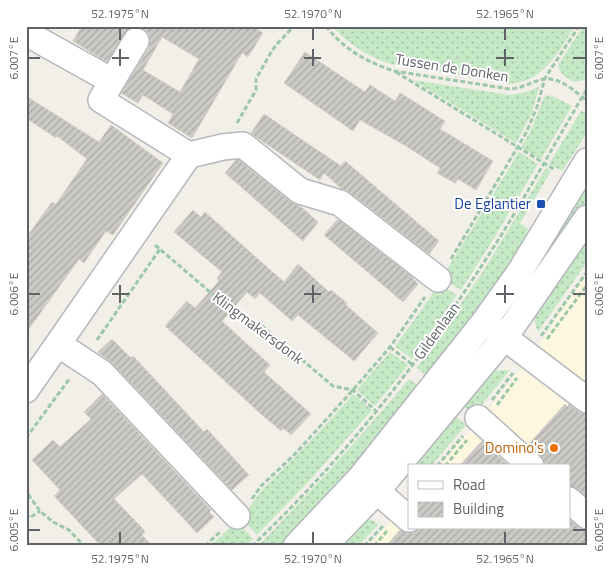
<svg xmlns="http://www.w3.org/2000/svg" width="613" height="572" font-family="'Titillium Web',sans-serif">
<defs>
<pattern id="grass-dots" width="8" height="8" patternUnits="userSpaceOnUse" patternTransform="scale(1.25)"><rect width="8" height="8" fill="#c5e8c5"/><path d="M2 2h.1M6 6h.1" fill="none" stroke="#a3c0a4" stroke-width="1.8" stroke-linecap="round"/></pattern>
<pattern id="building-hatch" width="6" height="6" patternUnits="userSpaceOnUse" patternTransform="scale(1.25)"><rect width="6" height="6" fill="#cccac5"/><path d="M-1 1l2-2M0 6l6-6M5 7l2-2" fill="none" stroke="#a9a8a4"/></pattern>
</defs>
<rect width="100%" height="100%" fill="#f1efe8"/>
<!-- commercial -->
<path fill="#fef7e0" d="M587,273V546H369L409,500V528H569V466H439L487,411L535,351Z"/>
<!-- grass -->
<path fill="url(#grass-dots)" d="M332,26H575C558,52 544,82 509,84L390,64C367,56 348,44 332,26Z
M583,26H587V75L584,80L575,82C567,78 560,75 558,65Z
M413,80L509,95L523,93L539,87L532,113L516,143Z
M550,95L572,106L541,159L521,148L532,128L544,97Z
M581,111L587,113V133L562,171L549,164Z
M519,152L538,164L491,243L461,290L442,278Z
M546,168L551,171L520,223L528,229L512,270L432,380L417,368L484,270Z
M587,173V206L535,282L525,275Z
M587,229V262L538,332L532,312Z
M439,284L457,295L412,359L395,346L415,319Z
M390,352L408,365L375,406L357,390Z
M510,370L474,414L460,403L488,371Z
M409,379L424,391L288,546H258C311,492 361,437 409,379Z
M353,394L372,410L312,478L257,535L241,517C251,508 256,496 265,487C295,457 325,427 353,394Z
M451,413L466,425L431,466H410Z
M363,517L374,521L378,525L358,546H332Z
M237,521L253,539L246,546H210Z"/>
<!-- building -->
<path fill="url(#building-hatch)" stroke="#d6d1c6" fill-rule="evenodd" d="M82,26H253L263,33L248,57L242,53L192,138L168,123L173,114L143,95L138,103L121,93L149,48L150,42L149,34L144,29L137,27L129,29L124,34L107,62L73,41ZM162,37L199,59L180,92L143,70Z
M305,52L365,92L370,85L395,101L400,93L445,121L440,129L493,161L476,190L458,179L455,183L437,173L440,168L406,146L360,120L353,131L284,83Z
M26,96L99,142L111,125L163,163L113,235L106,231L84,263L79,259L26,333V238L52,202L56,204L87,159L57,136L56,138L26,118Z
M264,114L341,166L345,161L439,241L429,254L349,192L342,189L324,173L320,180L256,137L251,133Z
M236,160H239L291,202L300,206L318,222L303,241L225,173Z
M193,210L201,217L205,212L284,282L298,264L329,292L331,290L347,303L346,305L378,333L354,361L298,315L292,321L260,293L255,299L247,292L222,321L270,365L264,372L311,414L291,435L283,428L281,431L262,415L165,326L187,301L195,308L219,281L217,278L222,272L174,232Z
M338,219L410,275L418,284L403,302L324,235Z
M112,339L131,358L133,356L204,432L207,429L249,475L232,490L112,363L98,352Z
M102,394L211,510L209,512L214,517L197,533L142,474L114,499L145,531L142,535L152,546H101L54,496L60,490L32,460L53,440L60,447L91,419L84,412Z
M565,404L568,407L569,404L579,412L587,414V497L578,489L569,486V466H545L544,461L541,456L529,444Z
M482,441L509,466H459Z
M569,519L578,527L587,530V546H386L400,530L407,533L414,532L420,528H569Z"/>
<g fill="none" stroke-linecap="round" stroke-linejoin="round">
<!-- minor casing -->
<g stroke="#b5b8bc" stroke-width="28">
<path id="minor" d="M26,33L112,81L101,100L189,155L26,390
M112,81L136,41
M189,155L223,147L243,145L300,191L340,203L438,279
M492,328L587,400
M58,344L102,373L237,516
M478,418L531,466
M364,480L409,519
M569,500L587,516
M296,546L361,477L484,322L519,273L587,161
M324,546L377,491L505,337L587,218"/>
</g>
<!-- path -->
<path stroke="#9cc7a9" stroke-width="3" stroke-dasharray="5 2.5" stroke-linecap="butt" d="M326,26C343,49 367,62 394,71L510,89C524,88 534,80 545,79C560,77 576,92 587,101
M396,72L555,170
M237,123L256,90V79L270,54L276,45L294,26
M155,245L244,321L262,326L333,386L353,390L376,411
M451,259L526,133L537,107L545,78L579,26
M541,336L587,272
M547,339L587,285
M97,340L160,249
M390,347L413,365
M492,400L513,373
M497,405L517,378
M26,438L70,378
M437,466L463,436
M445,466L467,440
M26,487L30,497L40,511L53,522L69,530L84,546
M252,499L261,486L294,455L353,390L390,347L425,297
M26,514L29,518L40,511
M205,546L220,532
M252,546C342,461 420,362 486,259C522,204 553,146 587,89
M364,546L383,526
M374,546L387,531"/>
<!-- minor -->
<use href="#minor" stroke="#fff" stroke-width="25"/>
</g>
<!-- ticks -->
<path fill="none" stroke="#5f6368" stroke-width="2" d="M120,28V40M313,28V40M505,28V40M120,49V66M313,49V66M505,49V66M28,58H40M112,58H129M304,58H321M496,58H514M573,58H586M120,285V303M313,285V303M505,285V303M28,294H40M112,294H129M304,294H321M496,294H514M573,294H586M28,530H40M573,530H586M120,532V544M313,532V544M505,532V544"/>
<!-- markers -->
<rect fill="#1a4fb4" stroke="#fff" stroke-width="2" x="536" y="199" width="10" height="10" rx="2.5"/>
<circle fill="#e8710a" stroke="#fff" stroke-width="2" cx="554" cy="448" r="5"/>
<g text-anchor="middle" stroke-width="4" stroke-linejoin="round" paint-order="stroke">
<!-- street labels -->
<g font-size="15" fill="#5f6368" stroke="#fff">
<text transform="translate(452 68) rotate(9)" y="5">Tussen de Donken</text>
<text transform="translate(258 328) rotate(37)" y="5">Klingmakersdonk</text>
<text transform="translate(437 331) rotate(-54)" y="5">Gildenlaan</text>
</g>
<!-- transit labels -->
<g font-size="15" fill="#164399" stroke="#fff" text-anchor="end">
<text x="531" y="209">De Eglantier</text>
</g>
<!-- food labels -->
<g font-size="15" fill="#c56008" stroke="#fff" text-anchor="end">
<text x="544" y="453">Domino's</text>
</g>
</g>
<!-- border -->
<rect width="613" height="572" fill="none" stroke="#ffffff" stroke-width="55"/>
<!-- legend -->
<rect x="408" y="464" width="162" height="65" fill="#ffffff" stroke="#bfc1c3"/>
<rect x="418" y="481" width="25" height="8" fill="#ffffff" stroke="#bfc1c3"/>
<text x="453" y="490" font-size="15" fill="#5f6368">Road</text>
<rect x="418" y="502" width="25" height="15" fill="url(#building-hatch)" stroke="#bfc1c3"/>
<text x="453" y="514" font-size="15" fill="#5f6368">Building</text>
<rect x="28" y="28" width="558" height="516" fill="none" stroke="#5f6368" stroke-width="2"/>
<g font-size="12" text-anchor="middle" fill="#5f6368">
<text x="120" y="18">52.1975°N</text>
<text x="313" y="18">52.1970°N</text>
<text x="505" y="18">52.1965°N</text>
<text transform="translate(599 58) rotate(-90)" y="4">6.007°E</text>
<text transform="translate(14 58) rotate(-90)" y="4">6.007°E</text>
<text transform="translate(599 294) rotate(-90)" y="4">6.006°E</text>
<text transform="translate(14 294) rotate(-90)" y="4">6.006°E</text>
<text transform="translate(599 530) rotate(-90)" y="4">6.005°E</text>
<text transform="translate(14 530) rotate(-90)" y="4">6.005°E</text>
<text x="120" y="563">52.1975°N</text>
<text x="313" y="563">52.1970°N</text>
<text x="505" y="563">52.1965°N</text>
</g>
</svg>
